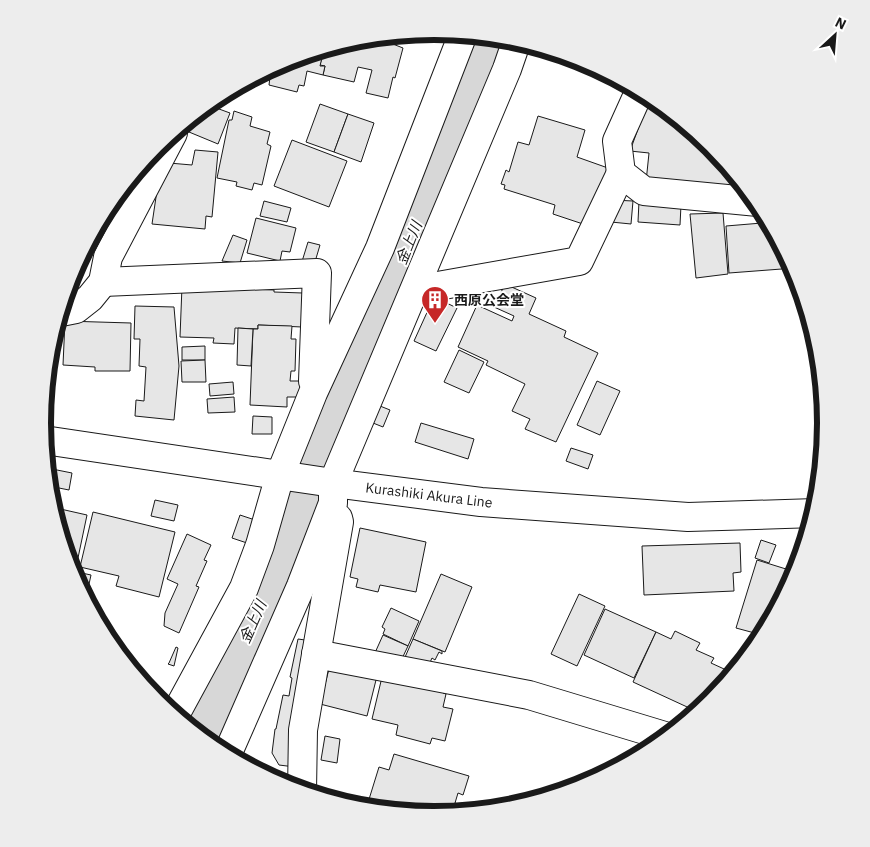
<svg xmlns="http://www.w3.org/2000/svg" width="870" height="847" viewBox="0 0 870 847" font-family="'IBM Plex Sans','Noto Sans JP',sans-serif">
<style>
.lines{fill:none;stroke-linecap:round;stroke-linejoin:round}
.river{stroke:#d7d7d7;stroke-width:59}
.building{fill:#e6e6e6;stroke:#1a1a1a}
.minor-casing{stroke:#1a1a1a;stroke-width:30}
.primary-casing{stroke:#1a1a1a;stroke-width:30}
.minor{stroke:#fff;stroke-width:28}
.primary{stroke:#fff;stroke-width:28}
.labels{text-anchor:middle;stroke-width:4;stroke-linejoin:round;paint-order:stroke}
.poi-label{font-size:14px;font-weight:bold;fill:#1a1a1a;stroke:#fff;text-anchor:start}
.street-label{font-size:14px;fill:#1a1a1a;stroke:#fff}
.water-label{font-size:15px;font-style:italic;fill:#1a1a1a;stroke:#fff}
.rim{fill:none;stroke:#1a1a1a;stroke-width:6}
</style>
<rect width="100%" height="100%" fill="#fff"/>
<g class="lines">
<!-- river -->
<g class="river">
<path d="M 317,444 L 406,252 L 478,71 L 490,37"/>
<path d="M 201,737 L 270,583 L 297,505"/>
</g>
</g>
<!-- building -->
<g class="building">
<path d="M 420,33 L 416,41 L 401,35 Z"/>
<path d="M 375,37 L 403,48 L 395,78 L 393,77 L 388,98 L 366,93 L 372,70 L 358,67 L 354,82 L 323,75 L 325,66 L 320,65 L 324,49 L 359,39 Z"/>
<path d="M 324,49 L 320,66 L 325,66 L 323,75 L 307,71 L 304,86 L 299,85 L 297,92 L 269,85 L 271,69 L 270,69 L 285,61 Z"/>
<path d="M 587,62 L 616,77 L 614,82 L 583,70 Z"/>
<path d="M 650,96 L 713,146 L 752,194 L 646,182 L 649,153 L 630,151 Z"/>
<path d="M 320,104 L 348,114 L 334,152 L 306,142 Z"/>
<path d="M 208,105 L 230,113 L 218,144 L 189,132 L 197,114 Z"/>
<path d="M 234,111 L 252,117 L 250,126 L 270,132 L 267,144 L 271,146 L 262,185 L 254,183 L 252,190 L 236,186 L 237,182 L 217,178 L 229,120 L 232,120 Z"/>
<path d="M 348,114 L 374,123 L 361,162 L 334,152 Z"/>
<path d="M 538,116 L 585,130 L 577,157 L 608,168 L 589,226 L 553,214 L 555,205 L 504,189 L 505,185 L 501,184 L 506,170 L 509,172 L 518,142 L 529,145 Z"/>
<path d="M 292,140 L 347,161 L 329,207 L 274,186 Z"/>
<path d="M 195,150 L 218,152 L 212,217 L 206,216 L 205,229 L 152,224 L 159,177 L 169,163 L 192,165 Z"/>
<path d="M 141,166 L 127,196 L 120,192 Z"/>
<path d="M 116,197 L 126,203 L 117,218 L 105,212 Z"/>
<path d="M 613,200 L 633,201 L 631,224 L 611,222 Z"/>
<path d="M 264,201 L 291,208 L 287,222 L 260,216 Z"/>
<path d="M 639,201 L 681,205 L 680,225 L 638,222 Z"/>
<path d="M 723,213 L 728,274 L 696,278 L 690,214 Z"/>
<path d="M 104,215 L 114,221 L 109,230 L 98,225 Z"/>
<path d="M 256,218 L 296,228 L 290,252 L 282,251 L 280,261 L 247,253 Z"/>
<path d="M 768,218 L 795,268 L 729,273 L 726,226 L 762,223 L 761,219 Z"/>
<path d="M 233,235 L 247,240 L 240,263 L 222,261 Z"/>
<path d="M 308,242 L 320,245 L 312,272 L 300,268 Z"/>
<path d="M 505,284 L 536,298 L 529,314 L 566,331 L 564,337 L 598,353 L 556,442 L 525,429 L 530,419 L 512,411 L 525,384 L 486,365 L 488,361 L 458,347 L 477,305 L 512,321 L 514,316 L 494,307 Z"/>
<path d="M 182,286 L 274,290 L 274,292 L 303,293 L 302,327 L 258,325 L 258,329 L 235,328 L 234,344 L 213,343 L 214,338 L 180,337 Z"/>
<path d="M 434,297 L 457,308 L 436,351 L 414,341 Z"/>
<path d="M 135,306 L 174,307 L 179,366 L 174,420 L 135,416 L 136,400 L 144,401 L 146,367 L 139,366 L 140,339 L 134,339 Z"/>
<path d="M 65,321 L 131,323 L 130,371 L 95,371 L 95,367 L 63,365 Z"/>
<path d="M 258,325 L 292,326 L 291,339 L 296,339 L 295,371 L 291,371 L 290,381 L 301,381 L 301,397 L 287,397 L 287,407 L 250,405 L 253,329 L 258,329 Z"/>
<path d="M 238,328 L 253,329 L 251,366 L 237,365 Z"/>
<path d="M 205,346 L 205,360 L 182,360 L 182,347 Z"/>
<path d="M 459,350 L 484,362 L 469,393 L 444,382 Z"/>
<path d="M 205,360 L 206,382 L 182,382 L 181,361 Z"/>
<path d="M 597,381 L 620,391 L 600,435 L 577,425 Z"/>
<path d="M 233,382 L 234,394 L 210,396 L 209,384 Z"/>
<path d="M 234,397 L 235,412 L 208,413 L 207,399 Z"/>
<path d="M 380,406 L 390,410 L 383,427 L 373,423 Z"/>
<path d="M 253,416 L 272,417 L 272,434 L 252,434 Z"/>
<path d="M 421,423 L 474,439 L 468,459 L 415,442 Z"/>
<path d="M 571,448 L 593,455 L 588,469 L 566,461 Z"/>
<path d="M 52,469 L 72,473 L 69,490 L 49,486 Z"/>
<path d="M 155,500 L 178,505 L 174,521 L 151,516 Z"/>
<path d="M 56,508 L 87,515 L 74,577 L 55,515 Z"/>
<path d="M 93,512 L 175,532 L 159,597 L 116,586 L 119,576 L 80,567 Z"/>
<path d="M 240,515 L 258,521 L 250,544 L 232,538 Z"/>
<path d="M 360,528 L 426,542 L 416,592 L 380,585 L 378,592 L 356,587 L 358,579 L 350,577 Z"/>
<path d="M 187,534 L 211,545 L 204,560 L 207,561 L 196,586 L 199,587 L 179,633 L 164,626 L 165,613 L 178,584 L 167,579 Z"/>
<path d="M 761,540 L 776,545 L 769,563 L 755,558 Z"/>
<path d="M 740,543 L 741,572 L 733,573 L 734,591 L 644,595 L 642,546 Z"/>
<path d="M 757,560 L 786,569 L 770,620 L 767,619 L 762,635 L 736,628 Z"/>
<path d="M 77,572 L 91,575 L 86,598 L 76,579 Z"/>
<path d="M 441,574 L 472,587 L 445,652 L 413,639 Z"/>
<path d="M 579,594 L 605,606 L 577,666 L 551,654 Z"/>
<path d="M 391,608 L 419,621 L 408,646 L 383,634 L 385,629 L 382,627 Z"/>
<path d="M 605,609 L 656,632 L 634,678 L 584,655 Z"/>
<path d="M 675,631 L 700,643 L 696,650 L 714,658 L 711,663 L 735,674 L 712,701 L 698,712 L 633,682 L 656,632 L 671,639 Z"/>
<path d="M 383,635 L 408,646 L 398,667 L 374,655 Z"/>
<path d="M 298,639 L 312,641 L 295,767 L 279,765 L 272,753 L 275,729 L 276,729 L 283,695 L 289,696 L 292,678 L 290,677 Z"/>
<path d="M 413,639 L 442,651 L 442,654 L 439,652 L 435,660 L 432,658 L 427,669 L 402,664 Z"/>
<path d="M 176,647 L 178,648 L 174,666 L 168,664 L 169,663 Z"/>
<path d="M 330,665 L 377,676 L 367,716 L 320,704 Z"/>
<path d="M 382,677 L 444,690 L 443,693 L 446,694 L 443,707 L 453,709 L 445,741 L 432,738 L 430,744 L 396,735 L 398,725 L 372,719 Z"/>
<path d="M 325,736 L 340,739 L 337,763 L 321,760 Z"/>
<path d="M 394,754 L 469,776 L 463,795 L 458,793 L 455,803 L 468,807 L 467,810 L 469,810 L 469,812 L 435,816 L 366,809 L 379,767 L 389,770 Z"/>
</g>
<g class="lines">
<defs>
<g id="minor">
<path d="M 640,90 L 617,141 L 621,173 L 644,191 L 758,202"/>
<path d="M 103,282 L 317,273 L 313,381"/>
<path d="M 415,290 L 579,261 L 621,173"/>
<path d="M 61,312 L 76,309 L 90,298 L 103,282 L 108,257 L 173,133"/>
<path d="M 316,654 L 529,695 L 668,737"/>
<path d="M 175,715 L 244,588 L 260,545 L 280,475 L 313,393 L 380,248 L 463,34"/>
<path d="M 227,755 L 301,586 L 333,503 L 333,483 L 507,69 L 517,40"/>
<path d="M 302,791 L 303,730 L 339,522 L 338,518"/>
</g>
<path id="primary" d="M 44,440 L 333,483 L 481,502 L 688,517 L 816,513"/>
</defs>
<!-- minor casing -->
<use href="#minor" class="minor-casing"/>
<!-- primary casing -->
<use href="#primary" class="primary-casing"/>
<!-- minor -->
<use href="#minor" class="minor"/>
<!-- primary -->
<use href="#primary" class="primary"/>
</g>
<!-- icons -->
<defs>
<symbol id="building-pin" viewBox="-11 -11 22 30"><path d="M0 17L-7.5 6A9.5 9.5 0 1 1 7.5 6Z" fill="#c62828" stroke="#fff"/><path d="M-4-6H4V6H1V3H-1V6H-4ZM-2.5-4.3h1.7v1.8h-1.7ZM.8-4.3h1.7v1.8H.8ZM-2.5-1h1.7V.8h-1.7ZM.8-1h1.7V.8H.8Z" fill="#fff"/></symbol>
</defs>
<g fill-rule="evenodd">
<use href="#building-pin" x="419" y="284" width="32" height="43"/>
</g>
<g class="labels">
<!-- poi labels -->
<g class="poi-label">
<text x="454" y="305">西原公会堂</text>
</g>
<!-- street labels -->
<g class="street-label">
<text transform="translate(429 495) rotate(7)" y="5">Kurashiki Akura Line</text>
</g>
<!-- water labels -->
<g class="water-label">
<text transform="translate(409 243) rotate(-68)" y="5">金上川</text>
<text transform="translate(253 622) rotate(-66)" y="5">金上川</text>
</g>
</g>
<!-- crop -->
<path d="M0 0H870V847H0ZM51 423a383 383 0 1 1 766 0a383 383 0 1 1-766 0Z" fill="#ededed" fill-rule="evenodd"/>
<path class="rim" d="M51 423a383 383 0 1 1 766 0a383 383 0 1 1-766 0Z"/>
<!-- north arrow -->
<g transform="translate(835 35) rotate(26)" stroke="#ffffff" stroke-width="4" paint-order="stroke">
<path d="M0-4L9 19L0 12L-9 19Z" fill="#1a1a1a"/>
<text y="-8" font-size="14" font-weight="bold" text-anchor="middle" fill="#1a1a1a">N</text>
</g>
</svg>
